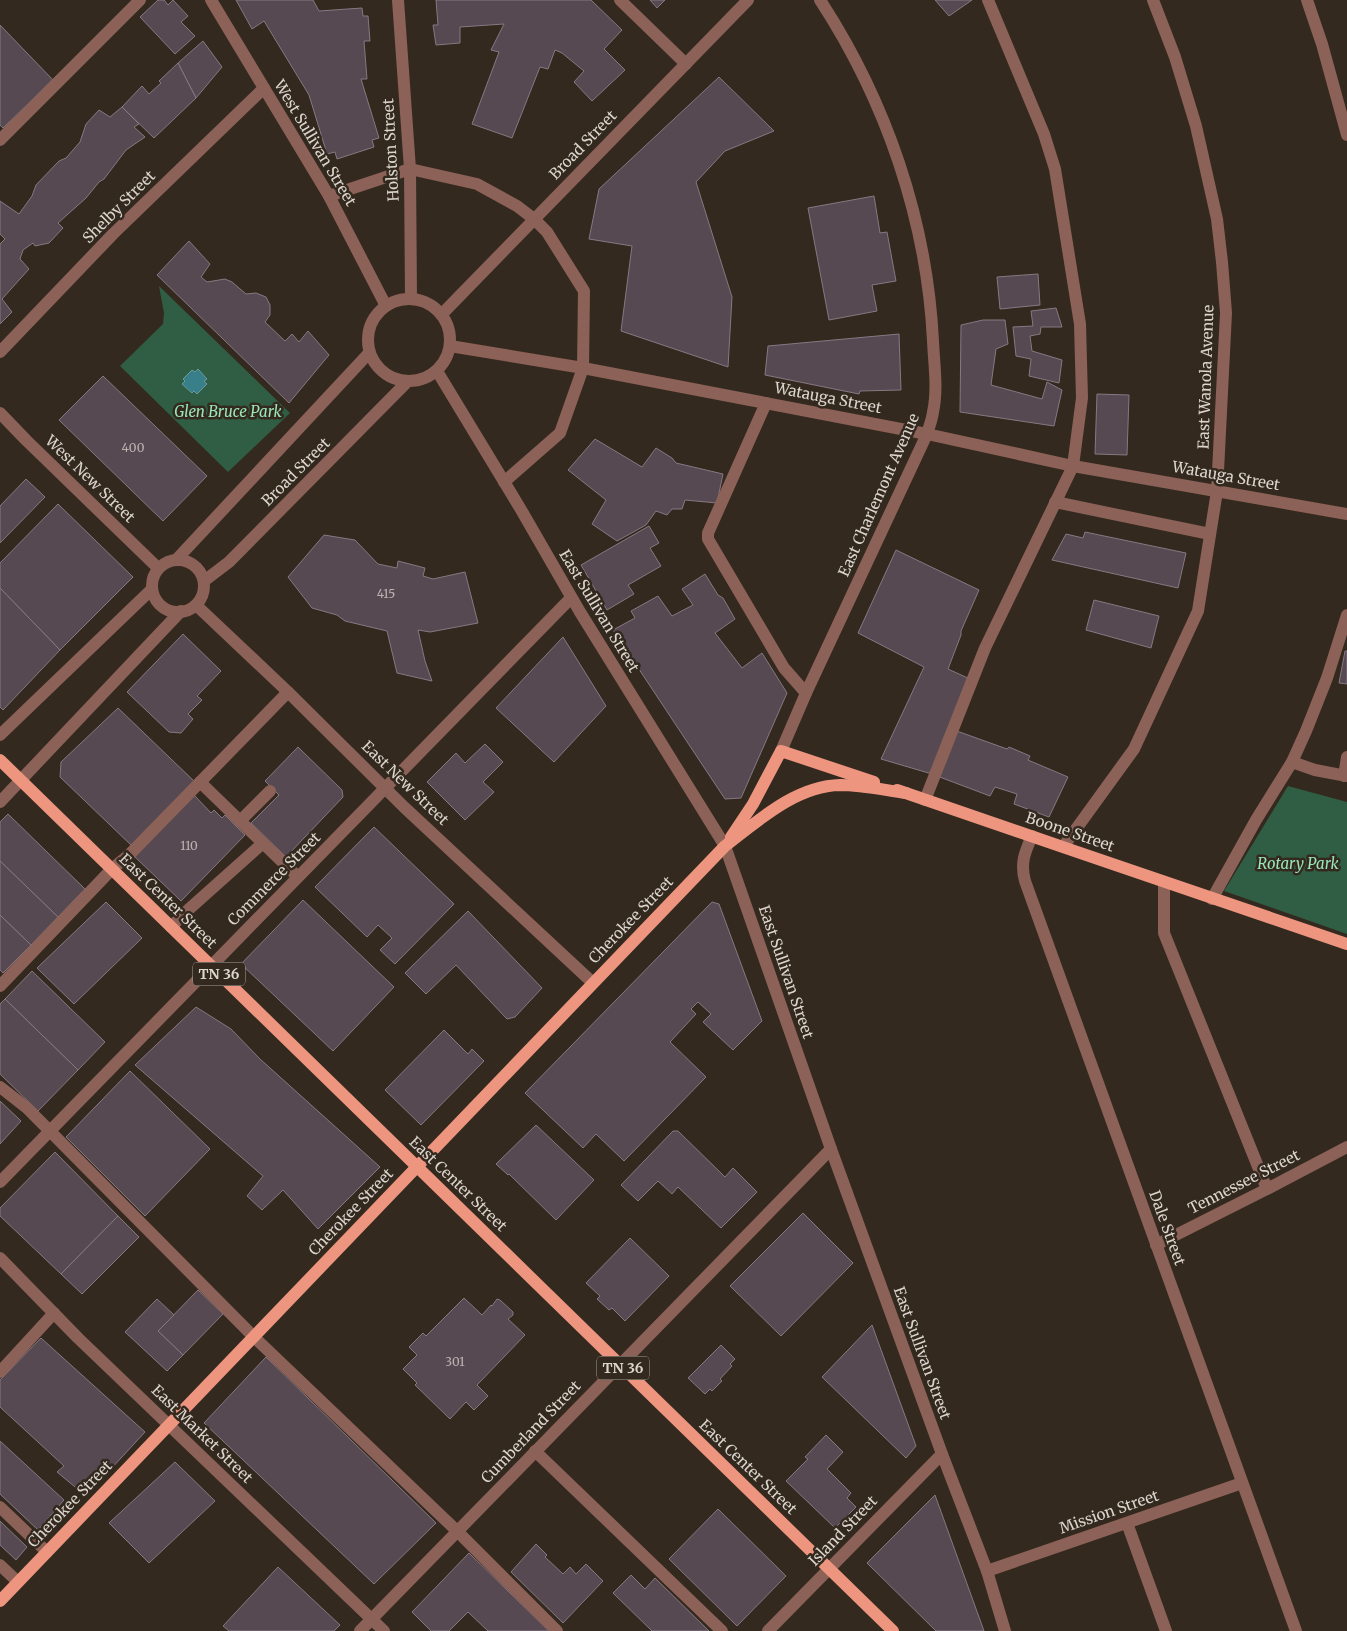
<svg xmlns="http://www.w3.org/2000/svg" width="1347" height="1631" viewBox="0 0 1347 1631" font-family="Merriweather,serif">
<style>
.green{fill:#305e44}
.water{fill:#397f8a;stroke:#6a999e}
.building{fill:#574952;stroke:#877882}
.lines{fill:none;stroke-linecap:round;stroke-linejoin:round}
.minor{stroke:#8c6157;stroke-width:12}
.major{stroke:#ee9580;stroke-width:12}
.labels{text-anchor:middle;stroke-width:5;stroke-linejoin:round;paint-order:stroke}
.number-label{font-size:12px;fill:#bab2af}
.shield{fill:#33291e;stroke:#a9a199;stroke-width:1}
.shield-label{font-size:14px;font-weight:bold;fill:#dbd5ce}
.street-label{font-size:15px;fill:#dbd5ce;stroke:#33291e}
.park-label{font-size:15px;font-style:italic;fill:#98e7b9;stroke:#33291e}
</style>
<rect width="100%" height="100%" fill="#33291e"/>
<!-- green -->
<g class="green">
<path d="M 159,286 L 290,413 L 228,472 L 120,366 L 163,324 L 164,313 Z"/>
<path d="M 1288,786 L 1347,802 L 1347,934 L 1224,891 Z"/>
</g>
<!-- water -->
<path class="water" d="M 198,369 L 207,379 L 204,381 L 207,384 L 197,394 L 194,391 L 192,393 L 182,384 L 185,381 L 183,379 L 192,370 L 195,372 Z"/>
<!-- building -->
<g class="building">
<path d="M 158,0 L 164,0 L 168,5 L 173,0 L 188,16 L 181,22 L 195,36 L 175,54 L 140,17 Z"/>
<path d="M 236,0 L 313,0 L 319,11 L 362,8 L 363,16 L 368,16 L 370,41 L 364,41 L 367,79 L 361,79 L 379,138 L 372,140 L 374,147 L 337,159 L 335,152 L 327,154 L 309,95 L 264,21 L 252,29 Z"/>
<path d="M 436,0 L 591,0 L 622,30 L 604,49 L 625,70 L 592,101 L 574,82 L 584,71 L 562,53 L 555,50 L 548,69 L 540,67 L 512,138 L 472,124 L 499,52 L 491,50 L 504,24 L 460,27 L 460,43 L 436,45 L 433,25 L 438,25 Z"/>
<path d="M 650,0 L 665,0 L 657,8 Z"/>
<path d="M 935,0 L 972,0 L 949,16 Z"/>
<path d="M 0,25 L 53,80 L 3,128 L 0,125 Z"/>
<path d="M 203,41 L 222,67 L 196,98 L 178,63 Z"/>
<path d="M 178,63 L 196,98 L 154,138 L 122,107 L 142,86 L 149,94 L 161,83 L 159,81 Z"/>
<path d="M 719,77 L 774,131 L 725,151 L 696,182 L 732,297 L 728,367 L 621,331 L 632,246 L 589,239 L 599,189 Z"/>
<path d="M 122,107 L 139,124 L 134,127 L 145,137 L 126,150 L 104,179 L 99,182 L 86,198 L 58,223 L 63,228 L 49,243 L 35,246 L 33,243 L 23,250 L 20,259 L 29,269 L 2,299 L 12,312 L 0,324 L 0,244 L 5,239 L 0,234 L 0,201 L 19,214 L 32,196 L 36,185 L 59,161 L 66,158 L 80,142 L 86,124 L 99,110 L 110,117 Z"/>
<path d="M 874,196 L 880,233 L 887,232 L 896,281 L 872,285 L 877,311 L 829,320 L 808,208 Z"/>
<path d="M 189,241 L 210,264 L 201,277 L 207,282 L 225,279 L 232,282 L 246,294 L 256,293 L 266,297 L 270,305 L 270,315 L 265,322 L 285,341 L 292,334 L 299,342 L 308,331 L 329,355 L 289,403 L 157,275 Z"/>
<path d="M 1038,274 L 1040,305 L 1000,309 L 997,277 Z"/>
<path d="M 1056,308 L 1062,327 L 1041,327 L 1040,334 L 1030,336 L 1032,351 L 1062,360 L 1059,383 L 1029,376 L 1031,359 L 1016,356 L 1013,327 L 1033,326 L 1031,311 Z"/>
<path d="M 983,320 L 1005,320 L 1008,344 L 996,349 L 991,385 L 1042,399 L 1047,382 L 1062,390 L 1054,426 L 960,412 L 961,325 Z"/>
<path d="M 899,334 L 901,390 L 860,391 L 859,394 L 765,375 L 768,346 Z"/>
<path d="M 103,376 L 207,476 L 163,521 L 59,420 Z"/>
<path d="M 1097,394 L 1129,395 L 1127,455 L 1095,454 Z"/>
<path d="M 595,439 L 642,467 L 656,448 L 672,458 L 676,463 L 723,474 L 717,503 L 685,500 L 682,509 L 672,509 L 667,515 L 656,511 L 646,525 L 617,541 L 592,524 L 606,500 L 568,470 Z"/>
<path d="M 26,479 L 45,497 L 0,543 L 0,506 Z"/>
<path d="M 58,504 L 133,577 L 60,650 L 0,588 L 0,563 Z"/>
<path d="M 649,526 L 659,543 L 650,548 L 661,566 L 628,585 L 634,594 L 607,610 L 581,565 Z"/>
<path d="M 1085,532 L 1186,553 L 1178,588 L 1052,560 L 1066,534 L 1083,538 Z"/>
<path d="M 324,535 L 355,540 L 378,564 L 397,568 L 398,561 L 425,568 L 423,576 L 433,579 L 465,572 L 478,623 L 430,632 L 418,630 L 425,661 L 432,681 L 397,673 L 387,631 L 345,621 L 337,615 L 312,608 L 288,577 Z"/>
<path d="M 896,550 L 979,590 L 961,631 L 961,635 L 948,669 L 970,679 L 932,774 L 881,759 L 924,667 L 858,633 Z"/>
<path d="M 705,574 L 718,595 L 723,598 L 735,619 L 715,633 L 742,668 L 762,653 L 787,693 L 741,798 L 725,799 L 613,630 L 635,618 L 631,611 L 658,596 L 672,616 L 693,605 L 682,589 Z"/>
<path d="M 0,588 L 60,650 L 3,710 L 0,707 Z"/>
<path d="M 1094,600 L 1159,616 L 1151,648 L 1086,630 Z"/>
<path d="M 183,634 L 221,671 L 197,696 L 202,700 L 188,714 L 193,719 L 181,733 L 169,732 L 127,692 Z"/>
<path d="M 563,637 L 606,706 L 554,762 L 496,708 Z"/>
<path d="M 1345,651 L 1347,651 L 1347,684 L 1339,683 Z"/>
<path d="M 118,708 L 196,783 L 132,846 L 60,777 L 61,762 Z"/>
<path d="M 954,730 L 1007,749 L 1009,747 L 1030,756 L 1028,760 L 1068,777 L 1049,817 L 1014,804 L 1017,794 L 995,787 L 990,796 L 937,776 Z"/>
<path d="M 485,744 L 503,762 L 483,782 L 494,792 L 465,820 L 427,782 L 456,753 L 465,763 Z"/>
<path d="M 298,747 L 342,790 L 343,797 L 286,857 L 251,823 L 279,795 L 265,781 Z"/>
<path d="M 194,795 L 211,813 L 214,810 L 222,818 L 225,815 L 245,835 L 181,901 L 134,856 Z"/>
<path d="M 8,814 L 85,889 L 58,917 L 0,861 L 0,822 Z"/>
<path d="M 374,827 L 454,904 L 395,964 L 380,950 L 392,938 L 378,925 L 367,937 L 315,887 Z"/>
<path d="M 0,861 L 58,917 L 31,945 L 0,915 Z"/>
<path d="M 303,900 L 394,987 L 333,1051 L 241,964 Z"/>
<path d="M 106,902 L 142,938 L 74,1004 L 37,968 Z"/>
<path d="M 712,902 L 719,904 L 762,1021 L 733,1050 L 703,1022 L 711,1014 L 698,1002 L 691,1009 L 696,1014 L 670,1042 L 706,1077 L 624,1161 L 596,1134 L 583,1148 L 525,1093 Z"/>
<path d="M 468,911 L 542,988 L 515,1017 L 507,1019 L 456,965 L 426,994 L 405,973 Z"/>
<path d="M 0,915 L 31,945 L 3,973 L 0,970 Z"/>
<path d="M 32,971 L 105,1042 L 78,1070 L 5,999 Z"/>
<path d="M 5,999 L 78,1070 L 38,1111 L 0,1074 L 0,1004 Z"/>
<path d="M 196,1007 L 231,1029 L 260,1059 L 380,1167 L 318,1229 L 283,1190 L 262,1210 L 247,1196 L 263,1176 L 135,1065 Z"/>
<path d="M 444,1030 L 468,1054 L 472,1049 L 484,1061 L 421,1125 L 385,1090 Z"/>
<path d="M 130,1071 L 210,1149 L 145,1216 L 66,1137 Z"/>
<path d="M 0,1101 L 21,1121 L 0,1144 Z"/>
<path d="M 536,1125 L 594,1180 L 556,1220 L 509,1174 L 508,1175 L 496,1164 Z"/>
<path d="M 673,1131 L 678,1131 L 725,1177 L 733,1168 L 757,1192 L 721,1228 L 678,1187 L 672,1194 L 658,1181 L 638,1201 L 621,1185 Z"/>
<path d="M 55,1152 L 118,1216 L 61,1274 L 0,1216 L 0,1208 Z"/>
<path d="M 803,1213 L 853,1263 L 781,1336 L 730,1286 Z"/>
<path d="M 118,1216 L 139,1237 L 82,1294 L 61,1274 Z"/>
<path d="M 630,1238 L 669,1276 L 625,1321 L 612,1308 L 609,1310 L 597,1299 L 600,1296 L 586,1283 Z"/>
<path d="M 198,1290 L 223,1314 L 183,1355 L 158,1331 Z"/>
<path d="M 464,1298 L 482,1315 L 491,1305 L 492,1306 L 497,1299 L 500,1300 L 513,1312 L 513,1315 L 508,1319 L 525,1335 L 477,1385 L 488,1396 L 474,1410 L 466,1402 L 450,1419 L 415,1385 L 417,1383 L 403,1369 L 417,1355 L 409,1347 L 423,1333 L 426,1336 Z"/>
<path d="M 157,1299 L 174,1315 L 158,1331 L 183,1355 L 167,1371 L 125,1332 Z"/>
<path d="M 872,1325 L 916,1446 L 906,1458 L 822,1377 Z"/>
<path d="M 41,1338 L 145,1432 L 86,1496 L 57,1472 L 64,1466 L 0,1407 L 0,1380 Z"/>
<path d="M 721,1345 L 735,1359 L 730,1364 L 732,1366 L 720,1379 L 722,1381 L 712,1391 L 710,1389 L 705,1394 L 688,1378 Z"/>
<path d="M 266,1357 L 436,1523 L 374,1584 L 204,1423 Z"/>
<path d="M 826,1435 L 843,1452 L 827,1469 L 851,1493 L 847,1498 L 856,1507 L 835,1528 L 786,1481 L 808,1459 L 805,1457 Z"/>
<path d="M 0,1441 L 64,1500 L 38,1530 L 0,1494 Z"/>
<path d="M 175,1462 L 215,1501 L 149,1563 L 109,1523 Z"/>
<path d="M 935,1495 L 984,1631 L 936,1631 L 867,1563 Z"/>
<path d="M 718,1509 L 786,1576 L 737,1626 L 669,1559 Z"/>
<path d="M 0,1521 L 27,1547 L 16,1560 L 0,1545 Z"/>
<path d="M 536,1544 L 547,1555 L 545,1557 L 563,1574 L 570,1567 L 576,1574 L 586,1564 L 603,1581 L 563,1623 L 511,1572 Z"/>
<path d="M 469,1553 L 549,1631 L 488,1631 L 468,1612 L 449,1631 L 431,1631 L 412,1612 Z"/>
<path d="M 278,1567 L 340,1625 L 334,1631 L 229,1631 L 223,1626 Z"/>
<path d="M 631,1575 L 645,1589 L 655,1578 L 709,1631 L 652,1631 L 613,1593 Z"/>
</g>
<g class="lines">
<!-- minor -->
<g class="minor">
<path d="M 211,0 L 329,196 L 386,306"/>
<path d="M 398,0 L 410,169 L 411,299"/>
<path d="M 620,0 L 686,64"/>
<path d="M 1307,0 L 1322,44 L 1347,135"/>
<path d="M 0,140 L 140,0"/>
<path d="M 329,196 L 410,169 L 477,184 L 517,206 L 534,219 L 547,232 L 584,291 L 583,368 L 560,433 L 504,482"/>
<circle cx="409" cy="340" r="41"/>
<path d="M 442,314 L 748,0"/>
<path d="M 450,346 L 583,368 L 750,400 L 927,434 L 1073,466 L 1347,514"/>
<path d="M 0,352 L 113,234 L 264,88"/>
<path d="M 437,371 L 520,508 L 580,612 L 725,846 L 831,1149 L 942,1454 L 987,1571 L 1005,1631"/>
<path d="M 766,403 L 708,533 L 708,539 L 784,668 L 806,693"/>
<path d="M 0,413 L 26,440 L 158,568"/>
<path d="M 1055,502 L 1210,534"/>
<path d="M 176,560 L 369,353"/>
<circle cx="178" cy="586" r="26"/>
<path d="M 204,581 L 229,562 L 407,382"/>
<path d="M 196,605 L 288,692 L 404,807 L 593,983"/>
<path d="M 0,735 L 152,589"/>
<path d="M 781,751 L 806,693 L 927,434 C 929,427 932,420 933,412 C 938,389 934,364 933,341 C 927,220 886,101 820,0"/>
<path d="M 1292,762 L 1315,770 L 1347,776"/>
<path d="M 1344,776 L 1347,757"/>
<path d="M 200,782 L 298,877"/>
<path d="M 925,800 L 985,648 L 1073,466 L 1082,398 L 1080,324 L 1055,169 L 1044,134 L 988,0"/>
<path d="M 0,802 L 181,611"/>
<path d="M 240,821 L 270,791"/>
<path d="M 1032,836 C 1025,852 1020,863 1025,881 L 1296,1631"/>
<path d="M 1063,847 L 1134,749 L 1198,611 L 1217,491 L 1226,313 L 1222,262 L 1217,219 L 1196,126 L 1175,57 L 1153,0"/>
<path d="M 1164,883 L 1164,933 L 1267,1189"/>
<path d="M 1212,899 L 1256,820 L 1292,762 L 1306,731 L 1327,678 L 1347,615"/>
<path d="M 171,927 L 188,910 L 263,843"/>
<path d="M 0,986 L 112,869 L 129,855 L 288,692"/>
<path d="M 0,1087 L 27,1108 L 254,1337 L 457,1531 L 557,1631"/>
<path d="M 0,1182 L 571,598"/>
<path d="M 1156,1245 L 1267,1189 L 1347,1147"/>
<path d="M 0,1258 L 78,1338 L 384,1631"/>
<path d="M 0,1372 L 54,1313"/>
<path d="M 535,1451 L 722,1631"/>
<path d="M 0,1507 L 47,1552"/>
<path d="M 1127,1523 L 1166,1631"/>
<path d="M 0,1565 L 18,1582"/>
<path d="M 987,1571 L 1242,1483"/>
<path d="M 360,1631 L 831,1149"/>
<path d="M 768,1631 L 942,1454"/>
</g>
<!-- major -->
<g class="major">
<path d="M 0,760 L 893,1631"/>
<path d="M 897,790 C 1047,841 1197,894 1347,944"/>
<path d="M 731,837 L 753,804 L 781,751 L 874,782"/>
<path d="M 0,1601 L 725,846 C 759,820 796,786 840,785 C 862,785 884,790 906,793"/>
</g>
</g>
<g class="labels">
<!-- number labels -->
<g class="number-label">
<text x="133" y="452">400</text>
<text x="386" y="598">415</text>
<text x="189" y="850">110</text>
<text x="455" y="1366">301</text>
</g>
<!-- shield labels -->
<g class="shield">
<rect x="193" y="962.5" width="52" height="23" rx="4"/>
<rect x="597" y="1356.5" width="52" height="23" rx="4"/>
</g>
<g class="shield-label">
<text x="219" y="979">TN 36</text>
<text x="623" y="1373">TN 36</text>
</g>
<!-- street labels -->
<g class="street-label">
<text transform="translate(315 143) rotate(59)" y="5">West Sullivan Street</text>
<text transform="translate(583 145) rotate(-46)" y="5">Broad Street</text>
<text transform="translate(391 150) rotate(-93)" y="5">Holston Street</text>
<text transform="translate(119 207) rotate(-45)" y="5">Shelby Street</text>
<text transform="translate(1206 377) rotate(-88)" y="5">East Wanola Avenue</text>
<text transform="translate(828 398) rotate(11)" y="5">Watauga Street</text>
<text transform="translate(296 472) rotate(-45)" y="5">Broad Street</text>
<text transform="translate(1226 476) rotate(10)" y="5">Watauga Street</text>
<text transform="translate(90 479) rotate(44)" y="5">West New Street</text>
<text transform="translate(879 495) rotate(-66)" y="5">East Charlemont Avenue</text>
<text transform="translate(599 611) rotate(59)" y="5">East Sullivan Street</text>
<text transform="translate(405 783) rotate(44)" y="5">East New Street</text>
<text transform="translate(1070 832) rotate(19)" y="5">Boone Street</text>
<text transform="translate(274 879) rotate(-45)" y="5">Commerce Street</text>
<text transform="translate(168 901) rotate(44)" y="5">East Center Street</text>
<text transform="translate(631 920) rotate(-46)" y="5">Cherokee Street</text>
<text transform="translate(786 972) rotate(71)" y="5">East Sullivan Street</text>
<text transform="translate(1244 1182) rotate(-27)" y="5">Tennessee Street</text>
<text transform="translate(458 1184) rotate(44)" y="5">East Center Street</text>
<text transform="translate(351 1212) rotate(-46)" y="5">Cherokee Street</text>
<text transform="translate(1167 1228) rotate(70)" y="5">Dale Street</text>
<text transform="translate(922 1353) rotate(70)" y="5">East Sullivan Street</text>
<text transform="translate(531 1432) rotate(-46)" y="5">Cumberland Street</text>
<text transform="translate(202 1434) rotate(44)" y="5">East Market Street</text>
<text transform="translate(748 1467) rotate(44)" y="5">East Center Street</text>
<text transform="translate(70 1504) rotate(-46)" y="5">Cherokee Street</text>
<text transform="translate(1109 1512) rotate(-19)" y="5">Mission Street</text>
<text transform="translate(843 1531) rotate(-46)" y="5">Island Street</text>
</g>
<!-- park labels -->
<g class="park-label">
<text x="228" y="417">Glen Bruce Park</text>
<text x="1298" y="869">Rotary Park</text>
</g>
</g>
</svg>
